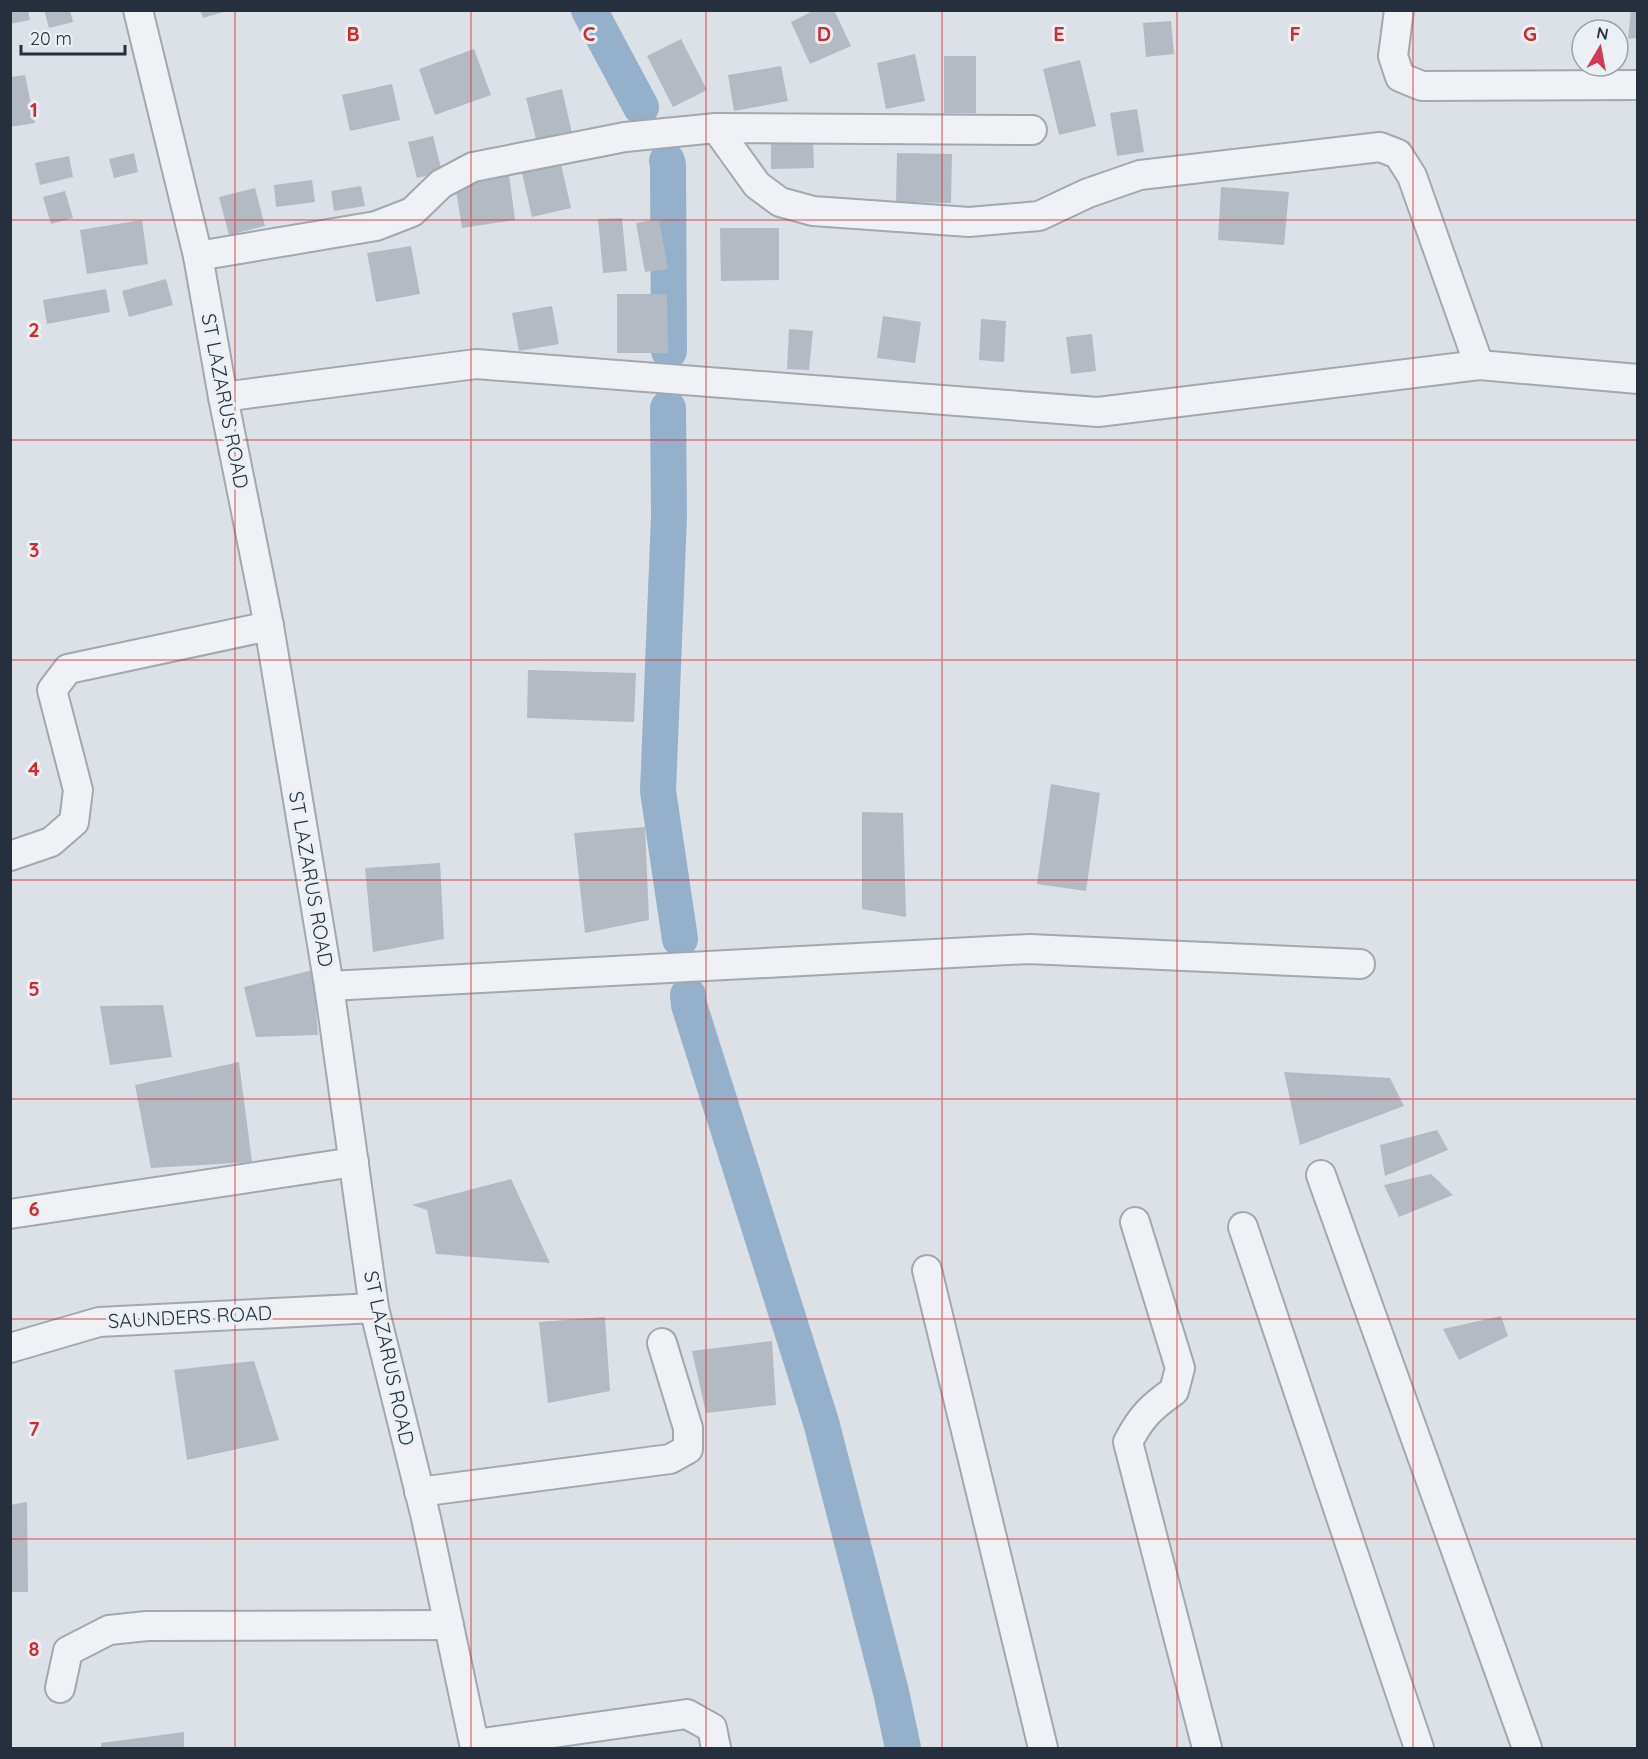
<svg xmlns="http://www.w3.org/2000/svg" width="1648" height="1759" viewBox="0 0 1648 1759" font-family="Quicksand,sans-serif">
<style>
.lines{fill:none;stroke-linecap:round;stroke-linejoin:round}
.canal{stroke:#94b0ca;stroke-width:36}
.building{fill:#b3bac4}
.minor-casing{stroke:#a1a8b1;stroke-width:32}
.minor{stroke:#eff1f5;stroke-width:28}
.grid{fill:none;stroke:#d62828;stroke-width:1.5;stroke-opacity:0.55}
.labels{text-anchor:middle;stroke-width:6;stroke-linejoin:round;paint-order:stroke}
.street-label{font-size:20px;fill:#252f3e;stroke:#ebf0f5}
.grid-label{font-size:20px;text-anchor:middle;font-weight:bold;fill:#d62828;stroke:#ebf0f5;stroke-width:6;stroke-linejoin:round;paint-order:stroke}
</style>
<rect width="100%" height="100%" fill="#dce1e7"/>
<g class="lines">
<!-- canal -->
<g class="canal">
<path d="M 589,10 L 641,107"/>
<path d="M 667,161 L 668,165 L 669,351"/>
<path d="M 668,408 L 669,516 L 658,791 L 680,939"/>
<path d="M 688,995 L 689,1005 L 821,1422 L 891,1692 L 903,1748"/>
</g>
</g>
<!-- building -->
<g class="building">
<path d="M 10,10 L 28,10 L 30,20 L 10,24 Z"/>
<path d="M 44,10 L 70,10 L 73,22 L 49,28 Z"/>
<path d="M 200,10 L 227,10 L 227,11 L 203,18 Z"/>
<path d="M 815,10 L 834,10 L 851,46 L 810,64 L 791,22 Z"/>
<path d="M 1631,10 L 1638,10 L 1638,38 L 1628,39 Z"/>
<path d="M 1171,21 L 1174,54 L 1146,57 L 1143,23 Z"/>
<path d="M 681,39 L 707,90 L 673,107 L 647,56 Z"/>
<path d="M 474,49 L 491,95 L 435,115 L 419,69 Z"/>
<path d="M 915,54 L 925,101 L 886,109 L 877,63 Z"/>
<rect x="944" y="56" width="32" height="57"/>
<path d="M 1080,60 L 1096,126 L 1059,135 L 1043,69 Z"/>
<path d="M 781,66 L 788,101 L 734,111 L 728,75 Z"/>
<path d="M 25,75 L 35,123 L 10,127 L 10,77 Z"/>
<path d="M 392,84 L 400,120 L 350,131 L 342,95 Z"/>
<path d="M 562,89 L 574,142 L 539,151 L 526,98 Z"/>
<path d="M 1137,109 L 1144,152 L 1117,156 L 1110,113 Z"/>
<path d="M 433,136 L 442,172 L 417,178 L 408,142 Z"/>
<path d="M 813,140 L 814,168 L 771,169 L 771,141 Z"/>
<path d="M 134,153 L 138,172 L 114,178 L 109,159 Z"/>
<path d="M 897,153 L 952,154 L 951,203 L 896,202 Z"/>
<path d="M 69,156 L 73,177 L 40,185 L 35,163 Z"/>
<path d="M 561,164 L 571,208 L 532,217 L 522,173 Z"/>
<path d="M 509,175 L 515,220 L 462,228 L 455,184 Z"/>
<path d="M 312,180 L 315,202 L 276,207 L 274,185 Z"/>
<path d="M 361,186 L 365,206 L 334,211 L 331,191 Z"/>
<path d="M 1221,187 L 1289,192 L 1284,245 L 1218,240 Z"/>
<path d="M 255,188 L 265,226 L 229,235 L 219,197 Z"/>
<path d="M 65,191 L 73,218 L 51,224 L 43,197 Z"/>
<path d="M 622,218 L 627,271 L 603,273 L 598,219 Z"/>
<path d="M 659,219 L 668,269 L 645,272 L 636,223 Z"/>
<path d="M 142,220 L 148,264 L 87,274 L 80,230 Z"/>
<path d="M 720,228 L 779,228 L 779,280 L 721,281 Z"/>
<path d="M 411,246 L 420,294 L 376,302 L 367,253 Z"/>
<path d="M 166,279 L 173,305 L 129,317 L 122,291 Z"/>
<path d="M 106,289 L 110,312 L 47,324 L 43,300 Z"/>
<path d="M 617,294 L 667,294 L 668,353 L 617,353 Z"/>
<path d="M 552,306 L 559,344 L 519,351 L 512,313 Z"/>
<path d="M 883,316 L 921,322 L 915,363 L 877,358 Z"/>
<path d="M 981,319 L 1006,321 L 1004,362 L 979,360 Z"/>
<path d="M 789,329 L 813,331 L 809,370 L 787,369 Z"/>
<path d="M 1092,334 L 1096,371 L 1071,374 L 1066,337 Z"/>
<path d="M 528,670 L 636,673 L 634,722 L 527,718 Z"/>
<path d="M 1051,784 L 1100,793 L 1086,891 L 1037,884 Z"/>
<path d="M 862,812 L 903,813 L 906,917 L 862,909 Z"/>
<path d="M 645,827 L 649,920 L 585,933 L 574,833 Z"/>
<path d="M 440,863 L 444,939 L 373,952 L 365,868 Z"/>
<path d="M 313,970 L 318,1035 L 256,1037 L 244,987 Z"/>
<path d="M 163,1005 L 172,1057 L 110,1065 L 100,1006 Z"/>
<path d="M 239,1062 L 252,1162 L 151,1168 L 135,1085 Z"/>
<path d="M 1284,1072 L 1390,1078 L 1404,1106 L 1300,1145 Z"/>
<path d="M 1437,1130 L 1448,1150 L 1385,1176 L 1380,1145 Z"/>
<path d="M 1431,1174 L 1453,1195 L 1399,1217 L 1384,1185 Z"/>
<path d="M 511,1179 L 550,1263 L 436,1254 L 427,1210 L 412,1205 Z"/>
<path d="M 1501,1316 L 1508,1336 L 1459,1360 L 1443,1329 Z"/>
<path d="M 605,1317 L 610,1391 L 548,1403 L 539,1322 Z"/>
<path d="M 772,1341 L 776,1405 L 706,1413 L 692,1351 Z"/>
<path d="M 254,1361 L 279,1440 L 187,1460 L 174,1370 Z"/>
<path d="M 27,1502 L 28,1592 L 10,1592 L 10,1505 Z"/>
<path d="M 184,1732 L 184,1748 L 101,1748 L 101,1743 Z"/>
</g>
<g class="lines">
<defs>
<g id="minor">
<path d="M 138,10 L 198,256 L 223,397 L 269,626 L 329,986 L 374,1308 L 426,1518 L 475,1748"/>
<path d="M 1399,10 L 1393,56 L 1400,77 L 1422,86 L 1638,85"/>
<path d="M 716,128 L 757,185 L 780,202 L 813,211 L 969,222 L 1039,216 L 1088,193 L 1140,175 L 1380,147 L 1398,154 L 1412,176 L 1479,365"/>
<path d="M 198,256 L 376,226 L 412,212 L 441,184 L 473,167 L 625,137 L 716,128 L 1032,130"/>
<path d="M 223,397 L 476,364 L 1098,412 L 1479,365 L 1638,379"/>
<path d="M 10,856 L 51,842 L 74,822 L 78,790 L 52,690 L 68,669 L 269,626"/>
<path d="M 329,986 L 1029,949 L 1360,964"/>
<path d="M 1321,1175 L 1527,1748"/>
<path d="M 10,1214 L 354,1162"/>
<path d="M 1135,1222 L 1180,1368 L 1174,1391 C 1151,1407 1141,1417 1128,1442 L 1207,1748"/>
<path d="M 1243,1227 L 1419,1748"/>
<path d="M 927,1270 L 1043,1748"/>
<path d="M 10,1348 L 99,1322 L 374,1308"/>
<path d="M 419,1492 L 670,1459 L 688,1449 L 688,1428 L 662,1343"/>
<path d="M 60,1688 L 68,1651 L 109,1630 L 147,1626 L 449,1625"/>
<path d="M 475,1744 L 687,1714 L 712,1728 L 716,1748"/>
</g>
</defs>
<!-- minor casing -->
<use href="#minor" class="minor-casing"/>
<!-- minor -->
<use href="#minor" class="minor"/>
</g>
<!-- grid -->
<path class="grid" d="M 235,10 L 235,1748M 471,10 L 471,1748M 706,10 L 706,1748M 942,10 L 942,1748M 1177,10 L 1177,1748M 1413,10 L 1413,1748M 10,220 L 1638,220M 10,440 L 1638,440M 10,660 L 1638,660M 10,880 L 1638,880M 10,1099 L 1638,1099M 10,1319 L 1638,1319M 10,1539 L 1638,1539"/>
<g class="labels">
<!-- street labels -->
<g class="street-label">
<text transform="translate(225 401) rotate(79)" y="7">ST LAZARUS ROAD</text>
<text transform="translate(311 879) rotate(80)" y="7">ST LAZARUS ROAD</text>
<text transform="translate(190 1317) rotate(-3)" y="7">SAUNDERS ROAD</text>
<text transform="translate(389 1358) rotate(78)" y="7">ST LAZARUS ROAD</text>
</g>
</g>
<g class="grid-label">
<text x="353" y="41">B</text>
<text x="589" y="41">C</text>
<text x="824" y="41">D</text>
<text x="1059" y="41">E</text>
<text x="1295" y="41">F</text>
<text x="1530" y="41">G</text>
<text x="34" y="117">1</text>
<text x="34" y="337">2</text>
<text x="34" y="557">3</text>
<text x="34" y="776">4</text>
<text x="34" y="996">5</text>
<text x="34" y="1216">6</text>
<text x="34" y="1436">7</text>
<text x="34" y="1656">8</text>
</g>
<!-- border -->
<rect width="1648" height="1759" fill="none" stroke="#252f3e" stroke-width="24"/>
<!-- north arrow -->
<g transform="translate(1600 48) rotate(10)"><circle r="28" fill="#ebf0f5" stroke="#9ca3ac" stroke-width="1.5"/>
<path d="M0-4.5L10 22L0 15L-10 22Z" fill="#d53855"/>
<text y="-9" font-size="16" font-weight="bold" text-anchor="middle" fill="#252f3e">N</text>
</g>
<!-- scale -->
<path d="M21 45v9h104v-9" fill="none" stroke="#252f3e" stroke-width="3"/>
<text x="30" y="45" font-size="18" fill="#252f3e" stroke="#ebf0f5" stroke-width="4.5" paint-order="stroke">20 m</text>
</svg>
